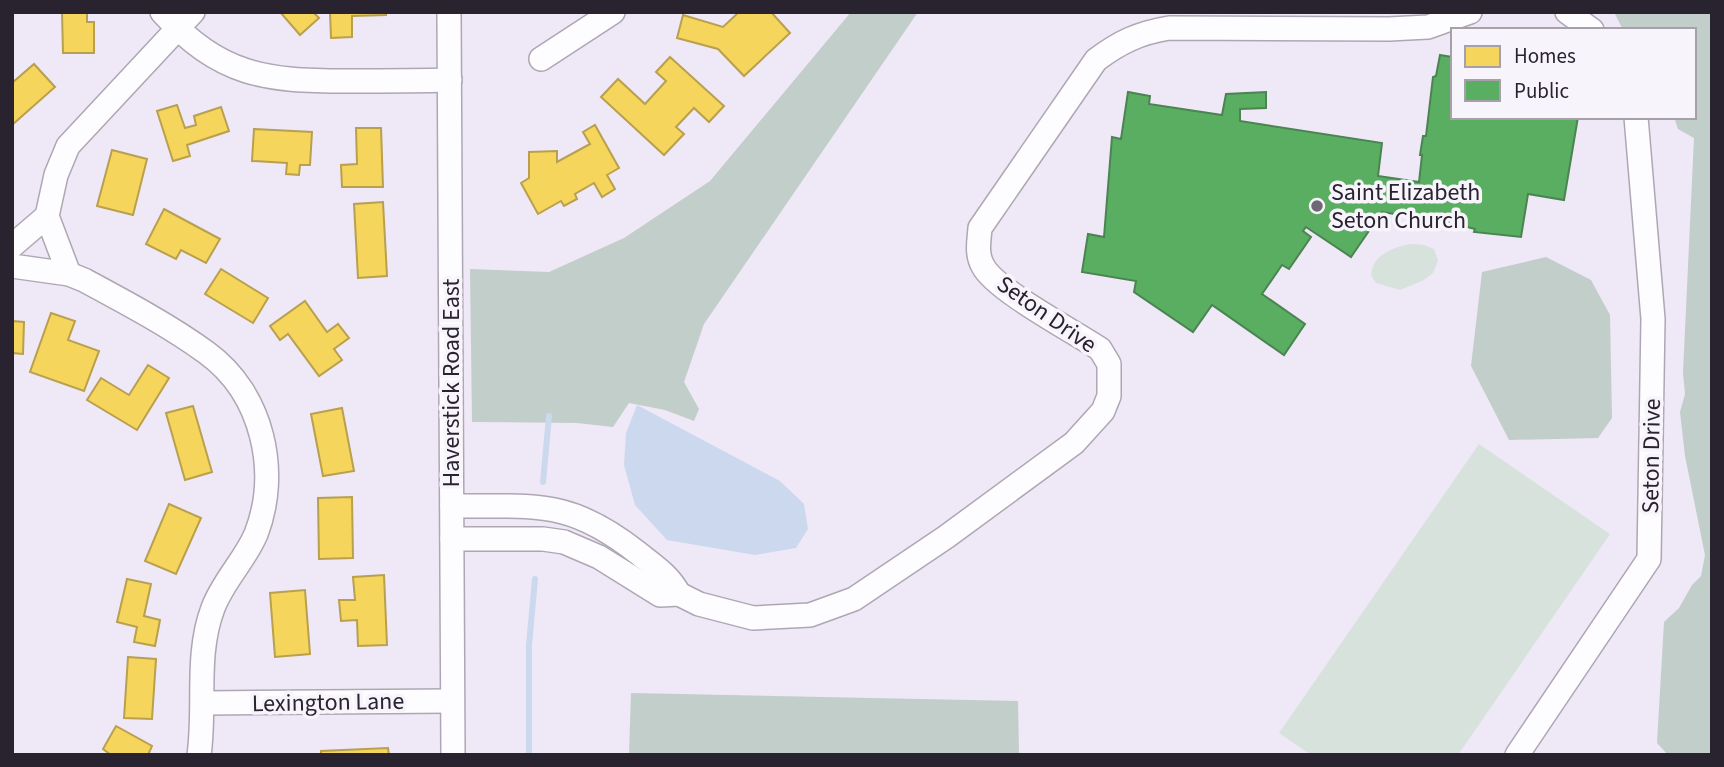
<svg xmlns="http://www.w3.org/2000/svg" width="1724" height="767" viewBox="0 0 1724 767" font-family="'Source Sans 3',sans-serif">
<style>
.green{fill:#d7e2dd}
.forest{fill:#c2cec9}
.water{fill:#ccd8ee}
.homes{fill:#f6d55c;stroke:#b8a04e;stroke-width:2}
.public{fill:#5aae61;stroke:#4b8452;stroke-width:2}
.lines{fill:none;stroke-linecap:round;stroke-linejoin:round}
.stream{stroke:#ccd8ee;stroke-width:6}
.minor-casing{stroke:#aea7b3;stroke-width:26}
.minor{stroke:#fdfcfe;stroke-width:23}
.poi-dot{fill:#6e6875;stroke:#f8f4fb;stroke-width:2.5}
.labels{text-anchor:middle;stroke-width:7;stroke-linejoin:round;paint-order:stroke}
.poi-label{font-size:24px;fill:#29232f;stroke:#f8f4fb;text-anchor:start}
.street-label{font-size:24px;fill:#29232f;stroke:#f8f4fb}
</style>
<rect width="100%" height="100%" fill="#efe8f6"/>
<!-- green -->
<g class="green">
<path d="M 1410,244 L 1424,245 L 1434,249 L 1438,261 L 1433,273 L 1424,280 L 1400,290 L 1376,283 L 1371,275 C 1373,254 1392,248 1410,244 Z"/>
<path d="M 1479,444 L 1610,534 L 1458,755 L 1311,755 L 1279,733 Z"/>
</g>
<!-- forest -->
<g class="forest">
<path d="M 851,12 L 918,12 L 704,324 L 684,382 L 699,409 L 694,421 L 665,410 L 629,403 L 613,427 L 577,423 L 472,422 L 470,269 L 549,272 L 624,238 L 710,181 Z"/>
<path d="M 1614,12 L 1712,12 L 1712,755 L 1668,755 L 1657,743 L 1664,622 L 1679,608 L 1692,585 L 1701,576 L 1705,555 L 1685,456 L 1680,412 L 1685,394 L 1683,373 L 1694,138 L 1678,129 L 1674,117 L 1694,117 L 1694,30 L 1623,30 Z"/>
<path d="M 1546,257 L 1591,280 L 1610,315 L 1612,418 L 1598,438 L 1509,440 L 1471,366 L 1482,272 Z"/>
<path d="M 631,693 L 1018,701 L 1019,755 L 629,755 Z"/>
</g>
<!-- water -->
<path class="water" d="M 637,405 L 780,481 L 804,504 L 808,529 L 796,548 L 755,555 L 667,540 L 635,505 L 624,465 L 626,433 Z"/>
<!-- homes -->
<g class="homes">
<path d="M 62,12 L 87,12 L 87,22 L 94,22 L 94,53 L 63,53 Z"/>
<path d="M 280,12 L 313,12 L 319,18 L 300,35 Z"/>
<path d="M 330,12 L 386,12 L 386,15 L 352,16 L 352,37 L 331,38 Z"/>
<path d="M 739,12 L 771,12 L 790,33 L 744,76 L 718,49 L 677,38 L 683,15 L 723,27 Z"/>
<path d="M 670,57 L 724,106 L 709,122 L 694,108 L 676,127 L 684,134 L 664,155 L 601,97 L 618,79 L 645,104 L 666,81 L 656,72 Z"/>
<path d="M 34,64 L 55,87 L 12,125 L 12,83 Z"/>
<path d="M 177,105 L 185,128 L 196,125 L 194,116 L 221,107 L 229,131 L 187,145 L 190,156 L 173,161 L 157,111 Z"/>
<path d="M 595,125 L 619,168 L 607,175 L 615,189 L 602,197 L 594,183 L 575,194 L 577,199 L 564,206 L 561,201 L 538,214 L 521,183 L 529,178 L 529,152 L 557,151 L 557,162 L 590,144 L 583,132 Z"/>
<path d="M 356,128 L 381,128 L 383,187 L 342,187 L 341,165 L 357,164 Z"/>
<path d="M 254,129 L 312,132 L 310,165 L 300,165 L 299,175 L 286,174 L 287,163 L 252,161 Z"/>
<path d="M 112,150 L 147,159 L 133,215 L 97,206 Z"/>
<path d="M 383,202 L 387,276 L 358,278 L 354,204 Z"/>
<path d="M 164,209 L 220,239 L 206,263 L 181,250 L 176,259 L 146,244 Z"/>
<path d="M 221,269 L 268,298 L 253,323 L 205,294 Z"/>
<path d="M 305,301 L 327,332 L 338,324 L 349,338 L 334,349 L 342,360 L 319,376 L 288,334 L 280,340 L 270,326 Z"/>
<path d="M 51,313 L 75,321 L 68,340 L 99,351 L 84,391 L 30,372 Z"/>
<path d="M 12,321 L 24,322 L 23,354 L 12,353 Z"/>
<path d="M 148,365 L 169,378 L 137,430 L 87,400 L 101,378 L 129,395 Z"/>
<path d="M 193,406 L 212,472 L 185,480 L 166,413 Z"/>
<path d="M 342,408 L 354,471 L 323,476 L 311,414 Z"/>
<path d="M 352,497 L 353,558 L 319,559 L 318,498 Z"/>
<path d="M 169,504 L 201,518 L 176,574 L 145,561 Z"/>
<path d="M 384,575 L 387,645 L 358,646 L 357,620 L 341,621 L 339,600 L 355,600 L 353,577 Z"/>
<path d="M 127,579 L 151,584 L 144,616 L 160,620 L 155,646 L 134,642 L 137,627 L 117,622 Z"/>
<path d="M 305,590 L 310,654 L 275,657 L 270,593 Z"/>
<path d="M 128,657 L 156,659 L 152,719 L 124,718 Z"/>
<path d="M 116,726 L 152,746 L 148,755 L 111,755 L 103,749 Z"/>
<path d="M 388,748 L 389,755 L 321,755 L 321,751 Z"/>
</g>
<!-- public -->
<path class="public" d="M 1440,55 L 1453,57 L 1453,117 L 1578,117 L 1564,200 L 1528,194 L 1521,237 L 1474,232 L 1475,229 L 1452,223 L 1382,212 L 1351,257 L 1306,227 L 1303,231 L 1311,237 L 1289,269 L 1282,265 L 1262,294 L 1305,324 L 1284,355 L 1212,305 L 1193,332 L 1134,292 L 1136,281 L 1082,272 L 1088,234 L 1104,237 L 1112,137 L 1121,139 L 1128,92 L 1150,96 L 1149,104 L 1222,115 L 1226,94 L 1266,92 L 1266,108 L 1240,109 L 1240,121 L 1382,143 L 1378,176 L 1419,182 L 1422,155 L 1420,155 L 1423,136 L 1426,136 L 1433,77 L 1436,76 Z"/>
<g class="lines">
<!-- stream -->
<g class="stream">
<path d="M 543,482 L 549,416"/>
<path d="M 529,755 L 529,645 L 535,579"/>
</g>
<defs>
<g id="minor">
<path d="M 162,12 C 220,76 265,81 347,81 C 381,81 415,81 450,80"/>
<path d="M 449,12 L 453,755"/>
<path d="M 1567,12 L 1592,30"/>
<path d="M 541,59 L 613,12"/>
<path d="M 12,246 L 47,216"/>
<path d="M 12,266 L 69,274 L 84,280 C 125,302 170,326 207,353 C 263,394 280,472 256,534 C 245,560 223,581 213,608 C 195,655 206,706 199,755"/>
<path d="M 69,274 L 47,216 L 56,175 L 68,146 L 193,12"/>
<path d="M 452,506 C 536,507 568,498 638,553 C 654,566 669,575 679,594"/>
<path d="M 452,539 L 543,539 L 564,542 L 599,557 L 660,595 L 679,594 L 699,604 L 753,618 L 810,615 L 854,599 L 946,537 L 1074,443 L 1103,411 L 1109,396 L 1109,364 L 1100,349 C 1075,332 995,290 983,266 C 976,254 979,241 980,228 L 1096,60 C 1120,42 1139,33 1169,28 L 1389,29 L 1428,27 L 1470,12"/>
<path d="M 204,703 L 452,701"/>
<path d="M 1517,755 L 1649,559 L 1653,319 L 1636,117"/>
</g>
</defs>
<!-- minor casing -->
<use href="#minor" class="minor-casing"/>
<!-- minor -->
<use href="#minor" class="minor"/>
</g>
<!-- markers -->
<circle class="poi-dot" cx="1317" cy="206" r="7"/>
<g class="labels">
<!-- poi labels -->
<g class="poi-label">
<text x="1331" y="200">Saint Elizabeth<tspan x="1331" dy="28">Seton Church</tspan></text>
</g>
<!-- street labels -->
<g class="street-label">
<text transform="translate(1047 314) rotate(35)" y="8">Seton Drive</text>
<text transform="translate(451 383) rotate(-90)" y="8">Haverstick Road East</text>
<text transform="translate(1651 456) rotate(-89)" y="8">Seton Drive</text>
<text transform="translate(328 702) rotate(-1)" y="8">Lexington Lane</text>
</g>
</g>
<!-- border -->
<rect width="1724" height="767" fill="none" stroke="#29232f" stroke-width="28"/>
<!-- legend -->
<rect x="1451" y="28" width="245" height="91" fill="#f8f4fb" stroke="#a5a0a9" stroke-width="2"/>
<rect x="1465" y="46" width="35" height="21" fill="#f6d55c" stroke="#a5a0a9" stroke-width="2"/>
<text x="1514" y="63" font-size="21" fill="#29232f">Homes</text>
<rect x="1465" y="80" width="35" height="21" fill="#5aae61" stroke="#a5a0a9" stroke-width="2"/>
<text x="1514" y="98" font-size="21" fill="#29232f">Public</text>
</svg>
